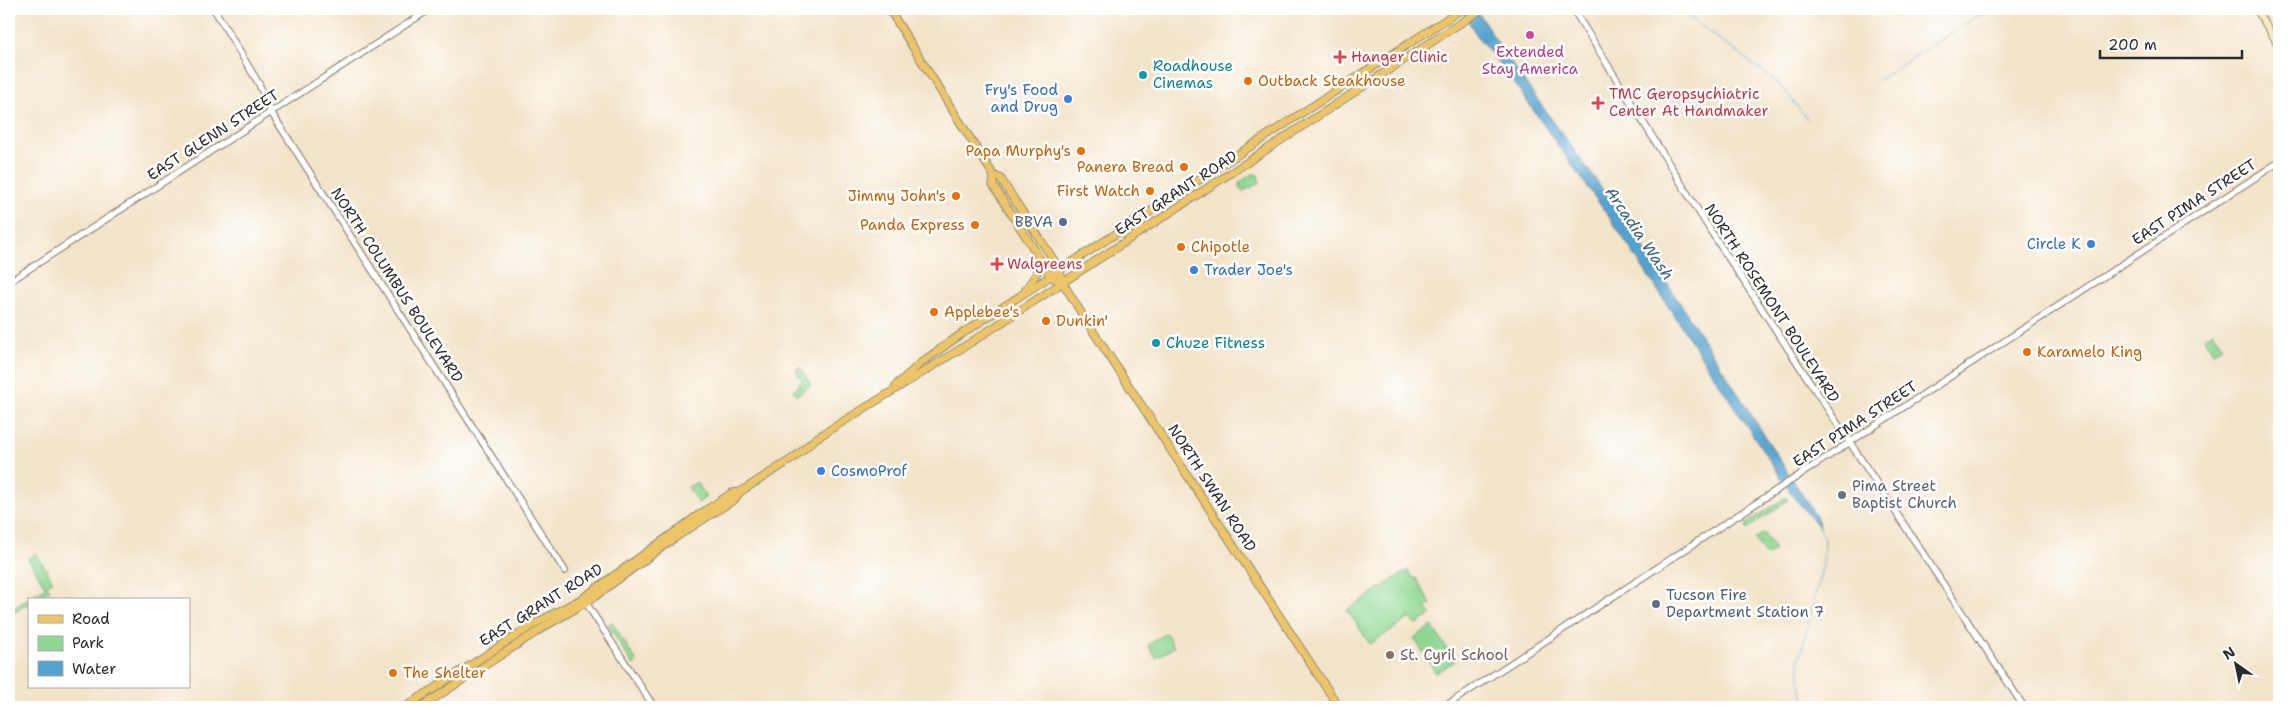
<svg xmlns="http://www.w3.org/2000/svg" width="2288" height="716" viewBox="0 0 2288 716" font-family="'Shantell Sans',sans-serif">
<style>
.green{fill:#8fd893;stroke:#5d825f}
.water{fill:#55a2ce;stroke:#40667c}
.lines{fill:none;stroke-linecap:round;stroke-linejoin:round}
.stream{stroke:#55a2ce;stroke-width:1}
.tertiary-casing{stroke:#8f887a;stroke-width:8}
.secondary-casing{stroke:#8f887a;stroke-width:8}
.primary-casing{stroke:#8f887a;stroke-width:9}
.tertiary{stroke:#fff;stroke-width:5.5}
.secondary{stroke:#f8e8c3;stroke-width:6}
.primary{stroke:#edc569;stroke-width:7}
.hotel-dot{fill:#d1479c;stroke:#fff;stroke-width:2}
.health-dot{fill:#e0444e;stroke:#fff;stroke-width:2}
.culture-dot{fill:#0f9aa8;stroke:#fff;stroke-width:2}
.food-dot{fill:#e8710a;stroke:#fff;stroke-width:2}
.shop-dot{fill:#3f7fe0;stroke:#fff;stroke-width:2}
.service-dot{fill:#5c6f8a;stroke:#fff;stroke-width:2}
.worship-dot{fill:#6b7280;stroke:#fff;stroke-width:2}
.education-dot{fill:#8d6e63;stroke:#fff;stroke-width:2}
.labels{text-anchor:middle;stroke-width:5;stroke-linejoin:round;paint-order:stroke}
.hotel-label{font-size:15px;fill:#b23c85;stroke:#fff}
.health-label{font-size:15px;fill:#be3a42;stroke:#fff;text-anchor:start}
.culture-label{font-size:15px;fill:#0d838f;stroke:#fff;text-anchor:start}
.food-label{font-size:15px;fill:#c56008;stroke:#fff;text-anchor:start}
.shop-label{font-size:15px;fill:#366cbe;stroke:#fff;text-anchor:end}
.street-label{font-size:15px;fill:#2b2b2b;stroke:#fff}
.service-label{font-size:15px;fill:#4e5e75;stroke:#fff;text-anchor:end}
.worship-label{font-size:15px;fill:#5b616d;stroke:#fff;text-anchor:start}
.education-label{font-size:15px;fill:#785e54;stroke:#fff;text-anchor:start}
.water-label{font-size:16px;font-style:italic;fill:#3e6174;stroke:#fff}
</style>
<rect width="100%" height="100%" fill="#fff"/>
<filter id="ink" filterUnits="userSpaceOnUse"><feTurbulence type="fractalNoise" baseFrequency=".02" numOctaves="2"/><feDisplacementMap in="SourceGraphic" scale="10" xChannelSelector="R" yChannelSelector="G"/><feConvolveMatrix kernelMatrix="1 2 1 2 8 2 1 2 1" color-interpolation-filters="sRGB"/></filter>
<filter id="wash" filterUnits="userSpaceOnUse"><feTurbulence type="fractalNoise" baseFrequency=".0096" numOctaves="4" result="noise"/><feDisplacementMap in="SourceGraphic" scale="20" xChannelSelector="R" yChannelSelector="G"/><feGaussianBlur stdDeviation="1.12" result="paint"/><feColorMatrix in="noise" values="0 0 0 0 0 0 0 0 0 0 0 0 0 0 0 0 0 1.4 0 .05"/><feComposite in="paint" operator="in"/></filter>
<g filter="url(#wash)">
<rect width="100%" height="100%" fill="#f3e4c9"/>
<!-- green -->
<g class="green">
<path d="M 1253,174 L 1258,175 L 1260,183 L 1243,191 L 1239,188 L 1240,182 Z"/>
<path d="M 2213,332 L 2222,346 L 2213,352 L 2204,338 Z"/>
<path d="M 800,367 L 811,385 L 797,395 L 793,390 L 800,385 L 799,383 L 802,380 L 796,370 Z"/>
<path d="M 697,482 L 706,497 L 698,503 L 688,487 Z"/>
<path d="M 1786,497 L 1788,500 L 1747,529 L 1746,524 Z"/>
<path d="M 1764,533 L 1775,550 L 1766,556 L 1755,539 Z"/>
<path d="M 36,553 L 53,581 L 45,586 L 28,559 Z"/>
<path d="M 1408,570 L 1414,579 L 1416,578 L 1431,604 L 1426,607 L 1431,615 L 1416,625 L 1410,618 L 1370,644 L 1347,610 Z"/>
<path d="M 47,586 L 50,590 L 34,600 L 29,600 L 29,603 L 9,616 L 9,611 Z"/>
<path d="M 612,622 L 637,662 L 633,665 L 608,625 Z"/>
<path d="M 1432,626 L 1455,661 L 1436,673 L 1414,638 Z"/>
<path d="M 1166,633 L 1174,647 L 1156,658 L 1148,645 Z"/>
</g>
<!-- water -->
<path class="water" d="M 1461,9 L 1476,9 C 1527,91 1589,167 1644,248 C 1703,336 1758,427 1816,516 L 1820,528 L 1793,496 L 1618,230 L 1509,76 L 1477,36 Z"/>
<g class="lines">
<!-- stream -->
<g class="stream">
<path d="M 1678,9 L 1773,79 L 1784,89 L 1807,119"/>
<path d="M 1879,80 L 1988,9"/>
<path d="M 1808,707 L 1801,690 L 1799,661 L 1823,564 L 1824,539 L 1820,528"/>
</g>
</g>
</g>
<g filter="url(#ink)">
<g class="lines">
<defs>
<g id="tertiary">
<path d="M 214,9 L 259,84 L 271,112 L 565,571"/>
<path d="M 1573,9 L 1712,233 L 2024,707"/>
<path d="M 9,282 L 430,9"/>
<path d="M 584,600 L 654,707"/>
<path d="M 1444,707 L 2279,162"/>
</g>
<path id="secondary" d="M 2256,9 L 2279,46"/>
<g id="primary">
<path d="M 889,9 L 994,176 L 993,185 L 1037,254 L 1051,277 L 1063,283"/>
<path d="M 994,176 L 1000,178 L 1055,262 L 1060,271 L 1063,283 L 1085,319 L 1339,707"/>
<path d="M 1026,289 L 1037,273 L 1037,257"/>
<path d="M 896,385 L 922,362 L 963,333 L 1462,9"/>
<path d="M 405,707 L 536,623 L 583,598 L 700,514 L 732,493 L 740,492 L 795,457 L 815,439 L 970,343 L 1482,9"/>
<path d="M 421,707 L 544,627 L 590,600 L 673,539 L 735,499 L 740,492"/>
</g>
</defs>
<!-- tertiary casing -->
<use href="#tertiary" class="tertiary-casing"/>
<!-- secondary casing -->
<use href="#secondary" class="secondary-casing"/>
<!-- primary casing -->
<use href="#primary" class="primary-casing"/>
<!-- tertiary -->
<use href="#tertiary" class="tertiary"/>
<!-- secondary -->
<use href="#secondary" class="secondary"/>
<!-- primary -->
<use href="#primary" class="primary"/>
</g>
</g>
<!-- markers -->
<circle class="hotel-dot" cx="1530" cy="35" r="5"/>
<g class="health-dot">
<path d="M1337.5 49.5h5v5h5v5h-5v5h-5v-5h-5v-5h5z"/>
<path d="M1595.5 95.5h5v5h5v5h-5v5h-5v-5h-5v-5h5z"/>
<path d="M994.5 256.5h5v5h5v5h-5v5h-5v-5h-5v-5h5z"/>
</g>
<g class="culture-dot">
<circle cx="1143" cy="75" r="5"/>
<circle cx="1156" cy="343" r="5"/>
</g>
<g class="food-dot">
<circle cx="1248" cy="81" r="5"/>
<circle cx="1081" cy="151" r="5"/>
<circle cx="1184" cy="167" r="5"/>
<circle cx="1150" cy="191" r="5"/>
<circle cx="956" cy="196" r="5"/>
<circle cx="975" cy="225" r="5"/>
<circle cx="1181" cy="247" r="5"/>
<circle cx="934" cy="312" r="5"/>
<circle cx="1046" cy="321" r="5"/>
<circle cx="2027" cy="352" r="5"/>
<circle cx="393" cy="673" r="5"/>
</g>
<g class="shop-dot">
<circle cx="1068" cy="99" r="5"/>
<circle cx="2091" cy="244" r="5"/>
<circle cx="1194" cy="270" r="5"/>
<circle cx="821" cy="471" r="5"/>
</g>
<g class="service-dot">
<circle cx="1063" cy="222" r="5"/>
<circle cx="1656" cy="604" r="5"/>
</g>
<circle class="worship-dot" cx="1842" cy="495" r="5"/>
<circle class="education-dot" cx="1390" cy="655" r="5"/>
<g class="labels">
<!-- hotel labels -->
<g class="hotel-label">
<text x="1530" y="57">Extended<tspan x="1530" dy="17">Stay America</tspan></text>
</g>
<!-- health labels -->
<g class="health-label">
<text x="1351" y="62">Hanger Clinic</text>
<text x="1609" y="99">TMC Geropsychiatric<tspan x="1609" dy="17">Center At Handmaker</tspan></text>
<text x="1007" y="269">Walgreens</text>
</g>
<!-- culture labels -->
<g class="culture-label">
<text x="1153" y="71">Roadhouse<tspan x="1153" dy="17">Cinemas</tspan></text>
<text x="1166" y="348">Chuze Fitness</text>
</g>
<!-- food labels -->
<g class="food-label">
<text x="1258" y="86">Outback Steakhouse</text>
<text x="1071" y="156" text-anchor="end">Papa Murphy's</text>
<text x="1174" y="172" text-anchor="end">Panera Bread</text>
<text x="1140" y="196" text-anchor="end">First Watch</text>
<text x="946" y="201" text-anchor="end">Jimmy John's</text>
<text x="965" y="230" text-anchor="end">Panda Express</text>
<text x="1191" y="252">Chipotle</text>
<text x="944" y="317">Applebee's</text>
<text x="1056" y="326">Dunkin'</text>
<text x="2037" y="357">Karamelo King</text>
<text x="403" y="678">The Shelter</text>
</g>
<!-- shop labels -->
<g class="shop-label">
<text x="1058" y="95">Fry's Food<tspan x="1058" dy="17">and Drug</tspan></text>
<text x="2081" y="249">Circle K</text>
<text x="1204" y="275" text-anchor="start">Trader Joe's</text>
<text x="831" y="476" text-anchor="start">CosmoProf</text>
</g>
<!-- street labels -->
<g class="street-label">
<text transform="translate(213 135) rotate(-33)" y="5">EAST GLENN STREET</text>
<text transform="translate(1176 193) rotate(-33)" y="5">EAST GRANT ROAD</text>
<text transform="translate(2194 202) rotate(-33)" y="5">EAST PIMA STREET</text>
<text transform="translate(397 285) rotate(57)" y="5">NORTH COLUMBUS BOULEVARD</text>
<text transform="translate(1772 303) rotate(57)" y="5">NORTH ROSEMONT BOULEVARD</text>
<text transform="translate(1855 424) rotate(-33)" y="5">EAST PIMA STREET</text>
<text transform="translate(1212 488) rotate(57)" y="5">NORTH SWAN ROAD</text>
<text transform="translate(541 605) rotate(-32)" y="5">EAST GRANT ROAD</text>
</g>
<!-- service labels -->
<g class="service-label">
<text x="1053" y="227">BBVA</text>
<text x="1666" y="600" text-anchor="start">Tucson Fire<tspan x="1666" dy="17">Department Station 7</tspan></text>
</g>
<!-- worship labels -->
<g class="worship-label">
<text x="1852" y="491">Pima Street<tspan x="1852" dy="17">Baptist Church</tspan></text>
</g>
<!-- education labels -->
<g class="education-label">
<text x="1400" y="660">St. Cyril School</text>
</g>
<!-- water labels -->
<g class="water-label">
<text transform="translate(1640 233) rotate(56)" y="6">Arcadia Wash</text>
</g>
</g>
<!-- margin -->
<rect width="2288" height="716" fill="none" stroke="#fff" stroke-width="30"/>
<!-- legend -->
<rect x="28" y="598" width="162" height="90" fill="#ffffff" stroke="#aaaaaa"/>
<rect x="38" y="615" width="25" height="8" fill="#edc569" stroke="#aaaaaa"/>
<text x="72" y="624" font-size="15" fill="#2b2b2b">Road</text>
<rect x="38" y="636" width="25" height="15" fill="#8fd893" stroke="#aaaaaa"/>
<text x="72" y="648" font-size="15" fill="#2b2b2b">Park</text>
<rect x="38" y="661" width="25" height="15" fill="#55a2ce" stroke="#aaaaaa"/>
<text x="72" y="674" font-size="15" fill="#2b2b2b">Water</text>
<!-- north arrow -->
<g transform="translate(2236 664) rotate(327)" stroke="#ffffff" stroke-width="4" paint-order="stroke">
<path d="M0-4L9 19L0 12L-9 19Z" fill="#2b2b2b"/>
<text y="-8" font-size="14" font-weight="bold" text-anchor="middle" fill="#2b2b2b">N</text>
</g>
<!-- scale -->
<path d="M2100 50v8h142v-8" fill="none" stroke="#2b2b2b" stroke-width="2.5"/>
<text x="2108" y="50" font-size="15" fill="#2b2b2b" stroke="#ffffff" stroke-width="4" paint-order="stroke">200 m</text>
</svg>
